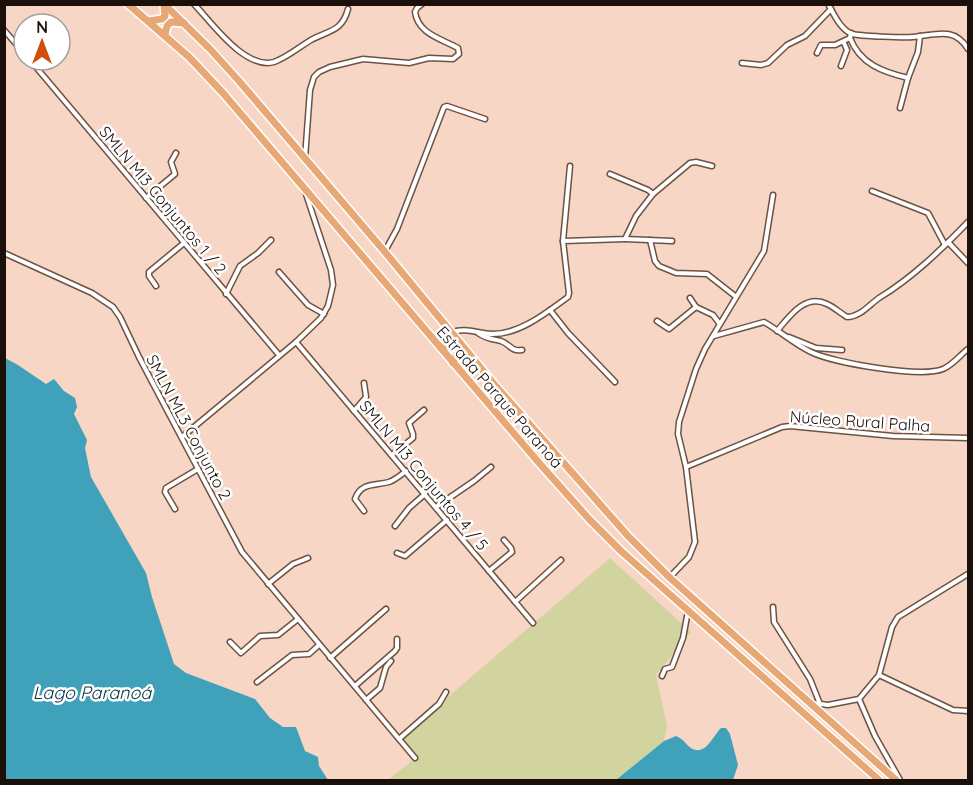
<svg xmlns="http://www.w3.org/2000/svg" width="973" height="785" viewBox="0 0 973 785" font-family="Quicksand,sans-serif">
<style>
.green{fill:#d2d49f}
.water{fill:#40a1bb}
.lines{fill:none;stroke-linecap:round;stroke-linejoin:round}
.minor-casing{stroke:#6d5243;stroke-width:7}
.primary-casing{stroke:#fff;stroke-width:10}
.minor{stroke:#fff;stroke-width:4}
.primary{stroke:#e8a875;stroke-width:7}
.labels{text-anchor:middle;stroke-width:5;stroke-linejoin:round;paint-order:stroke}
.street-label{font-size:16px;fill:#1a0f09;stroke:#fff}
.water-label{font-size:18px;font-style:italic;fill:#03323d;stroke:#fff}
</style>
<rect width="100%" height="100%" fill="#f8d6c5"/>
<!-- green -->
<path class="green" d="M 610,558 L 691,632 L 656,675 L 667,726 L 664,741 L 616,780 L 388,780 L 415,758 L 399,739 Z"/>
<!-- water -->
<g class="water">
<path d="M 5,358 L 18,365 L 46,384 L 54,379 L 64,391 L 75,398 L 77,407 L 74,414 L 87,440 L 85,448 L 91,477 L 146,573 L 152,597 L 174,664 L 186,673 L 255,699 L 270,718 L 283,727 L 296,727 L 305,751 L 318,757 L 319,766 L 328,780 L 5,780 Z"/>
<path d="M 721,728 L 726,728 L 730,734 L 738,765 L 733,780 L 616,780 L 664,741 L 676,736 C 685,740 685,744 691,748 C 705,757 713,736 721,728 Z"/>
</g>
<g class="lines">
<defs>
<g id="minor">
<path d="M 194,4 C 212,23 245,70 274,62 C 288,57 299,47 311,40 C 329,30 342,32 348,9"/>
<path d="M 828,4 C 834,14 840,29 852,34 C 860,36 904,38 913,37 C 936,35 954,26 968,49"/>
<path d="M 4,30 L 24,53"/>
<path d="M 851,33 L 850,38 C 860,64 883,72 908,78 L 900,108"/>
<path d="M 817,53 L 821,45 L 835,45 L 850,38"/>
<path d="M 30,60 L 279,355"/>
<path d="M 742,63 L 761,65 L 768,63 L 787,45 L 805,36 L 831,9"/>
<path d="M 841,66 L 847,50 L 844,43"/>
<path d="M 908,78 L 918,52 L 920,36"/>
<path d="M 305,158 L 310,90 L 314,77 L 319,72 L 330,67 L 363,59 L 409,63 L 429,58 L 453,59 L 459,54 L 458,48 C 442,39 418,34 415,12 L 417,8 L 422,4"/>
<path d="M 872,191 L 928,213 L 945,245"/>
<path d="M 653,194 L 690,163 L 696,162 L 712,166"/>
<path d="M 146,198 L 175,174 L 171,162 L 176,153"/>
<path d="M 625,239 L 672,241"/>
<path d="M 650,240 L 655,261 L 659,266 L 676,273 L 707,274 L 735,296"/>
<path d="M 563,241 L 570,166"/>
<path d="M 948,242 L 968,263"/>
<path d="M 385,251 L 397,229 L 444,107 L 447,106 L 485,119"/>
<path d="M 4,253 L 92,293 L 113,307 L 120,317 L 139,357 L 242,552 L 415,758"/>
<path d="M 279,272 L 308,305 L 324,314"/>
<path d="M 156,286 L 149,276 L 149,272 L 184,243"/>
<path d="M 226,294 L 240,266 L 258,253 L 271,240"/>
<path d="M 690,298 L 696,307"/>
<path d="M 550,310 L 568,333 L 615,382"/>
<path d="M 657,321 L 669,329 L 696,307 L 713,315 L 719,323"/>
<path d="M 777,331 C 789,317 805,293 827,304 C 834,307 840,313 847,317 C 860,317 869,305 879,298 C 912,278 941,250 968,222"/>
<path d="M 452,332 C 467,327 478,334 493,334 C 520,334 546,313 568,297 L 569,293 L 563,241 L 625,239 L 636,216 L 653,194 L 648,190 L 610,174"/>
<path d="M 478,333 C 488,340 490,338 501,341 C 510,344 511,352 522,350"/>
<path d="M 714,336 L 764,322 C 780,331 794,344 811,352 C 834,363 921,378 943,369 C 953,365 960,355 968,349"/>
<path d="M 789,337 L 816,348 L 842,350"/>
<path d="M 296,342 L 533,623"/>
<path d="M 354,411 L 366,397 L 364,383"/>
<path d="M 182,437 L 296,342 L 321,318 L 328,306 L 333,285 L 331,270 L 306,194"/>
<path d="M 392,455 L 413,438 L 413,434 L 409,423 L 424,410"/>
<path d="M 686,467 L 782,427 L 790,426 L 893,436 L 968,438"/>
<path d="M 436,507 L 474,481 L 491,467"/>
<path d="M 175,509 L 165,492 L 166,488 L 198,469"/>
<path d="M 364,511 L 355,499 C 361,482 375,486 389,482 C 395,480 401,475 406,471"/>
<path d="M 395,526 L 409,508 L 425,494"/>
<path d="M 397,553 L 405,556 L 447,520"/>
<path d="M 489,571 L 512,552 L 511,548 L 504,540"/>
<path d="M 670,577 L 689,557 L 695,542 L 686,467 L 678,434 L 679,422 L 696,369 L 705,349 L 764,251 L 773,195"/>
<path d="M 268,584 L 293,564 L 308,558"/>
<path d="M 515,602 L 561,560"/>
<path d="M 773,607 L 774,622 L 810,679 L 820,704"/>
<path d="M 230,642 L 241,653 L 260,636 L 278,635 L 298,619"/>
<path d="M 330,658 L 386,609"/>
<path d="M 879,675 L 953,710 L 968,711"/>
<path d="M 662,676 L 665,669 L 672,667 L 683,638 L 688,611"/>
<path d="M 257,682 L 292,655 L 309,654 L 319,645"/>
<path d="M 355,686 L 395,651 L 397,648 L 397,639"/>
<path d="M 859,699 L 875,736 L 900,780"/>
<path d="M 366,700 L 380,688 L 386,667 L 391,661"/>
<path d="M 813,703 L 828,705 L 859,699 L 879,675 L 892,627 L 898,617 L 968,574"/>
<path d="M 399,739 L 439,704 L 446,692"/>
</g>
<g id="primary">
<path d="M 128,4 L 189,57 L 223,93 L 540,464 L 589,519 L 621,551 L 879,780"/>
<path d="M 164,4 L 210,49 L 239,81 L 385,252 L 494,384 L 628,536 L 669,577 L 896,780"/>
<path d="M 149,21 L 162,19 L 165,16 L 164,5"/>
<path d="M 165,35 L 167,26 L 171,22 L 184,23"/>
<path d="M 440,347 L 452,346 L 454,336"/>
<path d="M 453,363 L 458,351 L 467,352"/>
</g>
</defs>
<!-- minor casing -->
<use href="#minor" class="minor-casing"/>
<!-- primary casing -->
<use href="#primary" class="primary-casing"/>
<!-- minor -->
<use href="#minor" class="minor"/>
<!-- primary -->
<use href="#primary" class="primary"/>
</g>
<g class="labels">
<!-- street labels -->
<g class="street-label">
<text transform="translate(163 200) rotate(50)" y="6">SMLN MI3 Conjuntos 1 / 2</text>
<text transform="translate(500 397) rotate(49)" y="6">Estrada Parque Paranoá</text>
<text transform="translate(860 421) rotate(4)" y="6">Núcleo Rural Palha</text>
<text transform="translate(189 427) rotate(62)" y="6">SMLN ML3 Conjunto 2</text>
<text transform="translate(424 475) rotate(50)" y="6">SMLN MI3 Conjuntos 4 / 5</text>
</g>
<!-- water labels -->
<g class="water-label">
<text x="92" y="699">Lago Paranoá</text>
</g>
</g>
<!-- border -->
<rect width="973" height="785" fill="none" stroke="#1a0f09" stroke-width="12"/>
<!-- north arrow -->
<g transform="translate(42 42)"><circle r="28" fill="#ffffff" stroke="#a39f9d" stroke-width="1.5"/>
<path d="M0-4.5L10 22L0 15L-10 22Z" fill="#d24d0b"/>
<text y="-9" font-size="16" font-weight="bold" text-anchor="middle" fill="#1a0f09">N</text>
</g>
</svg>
